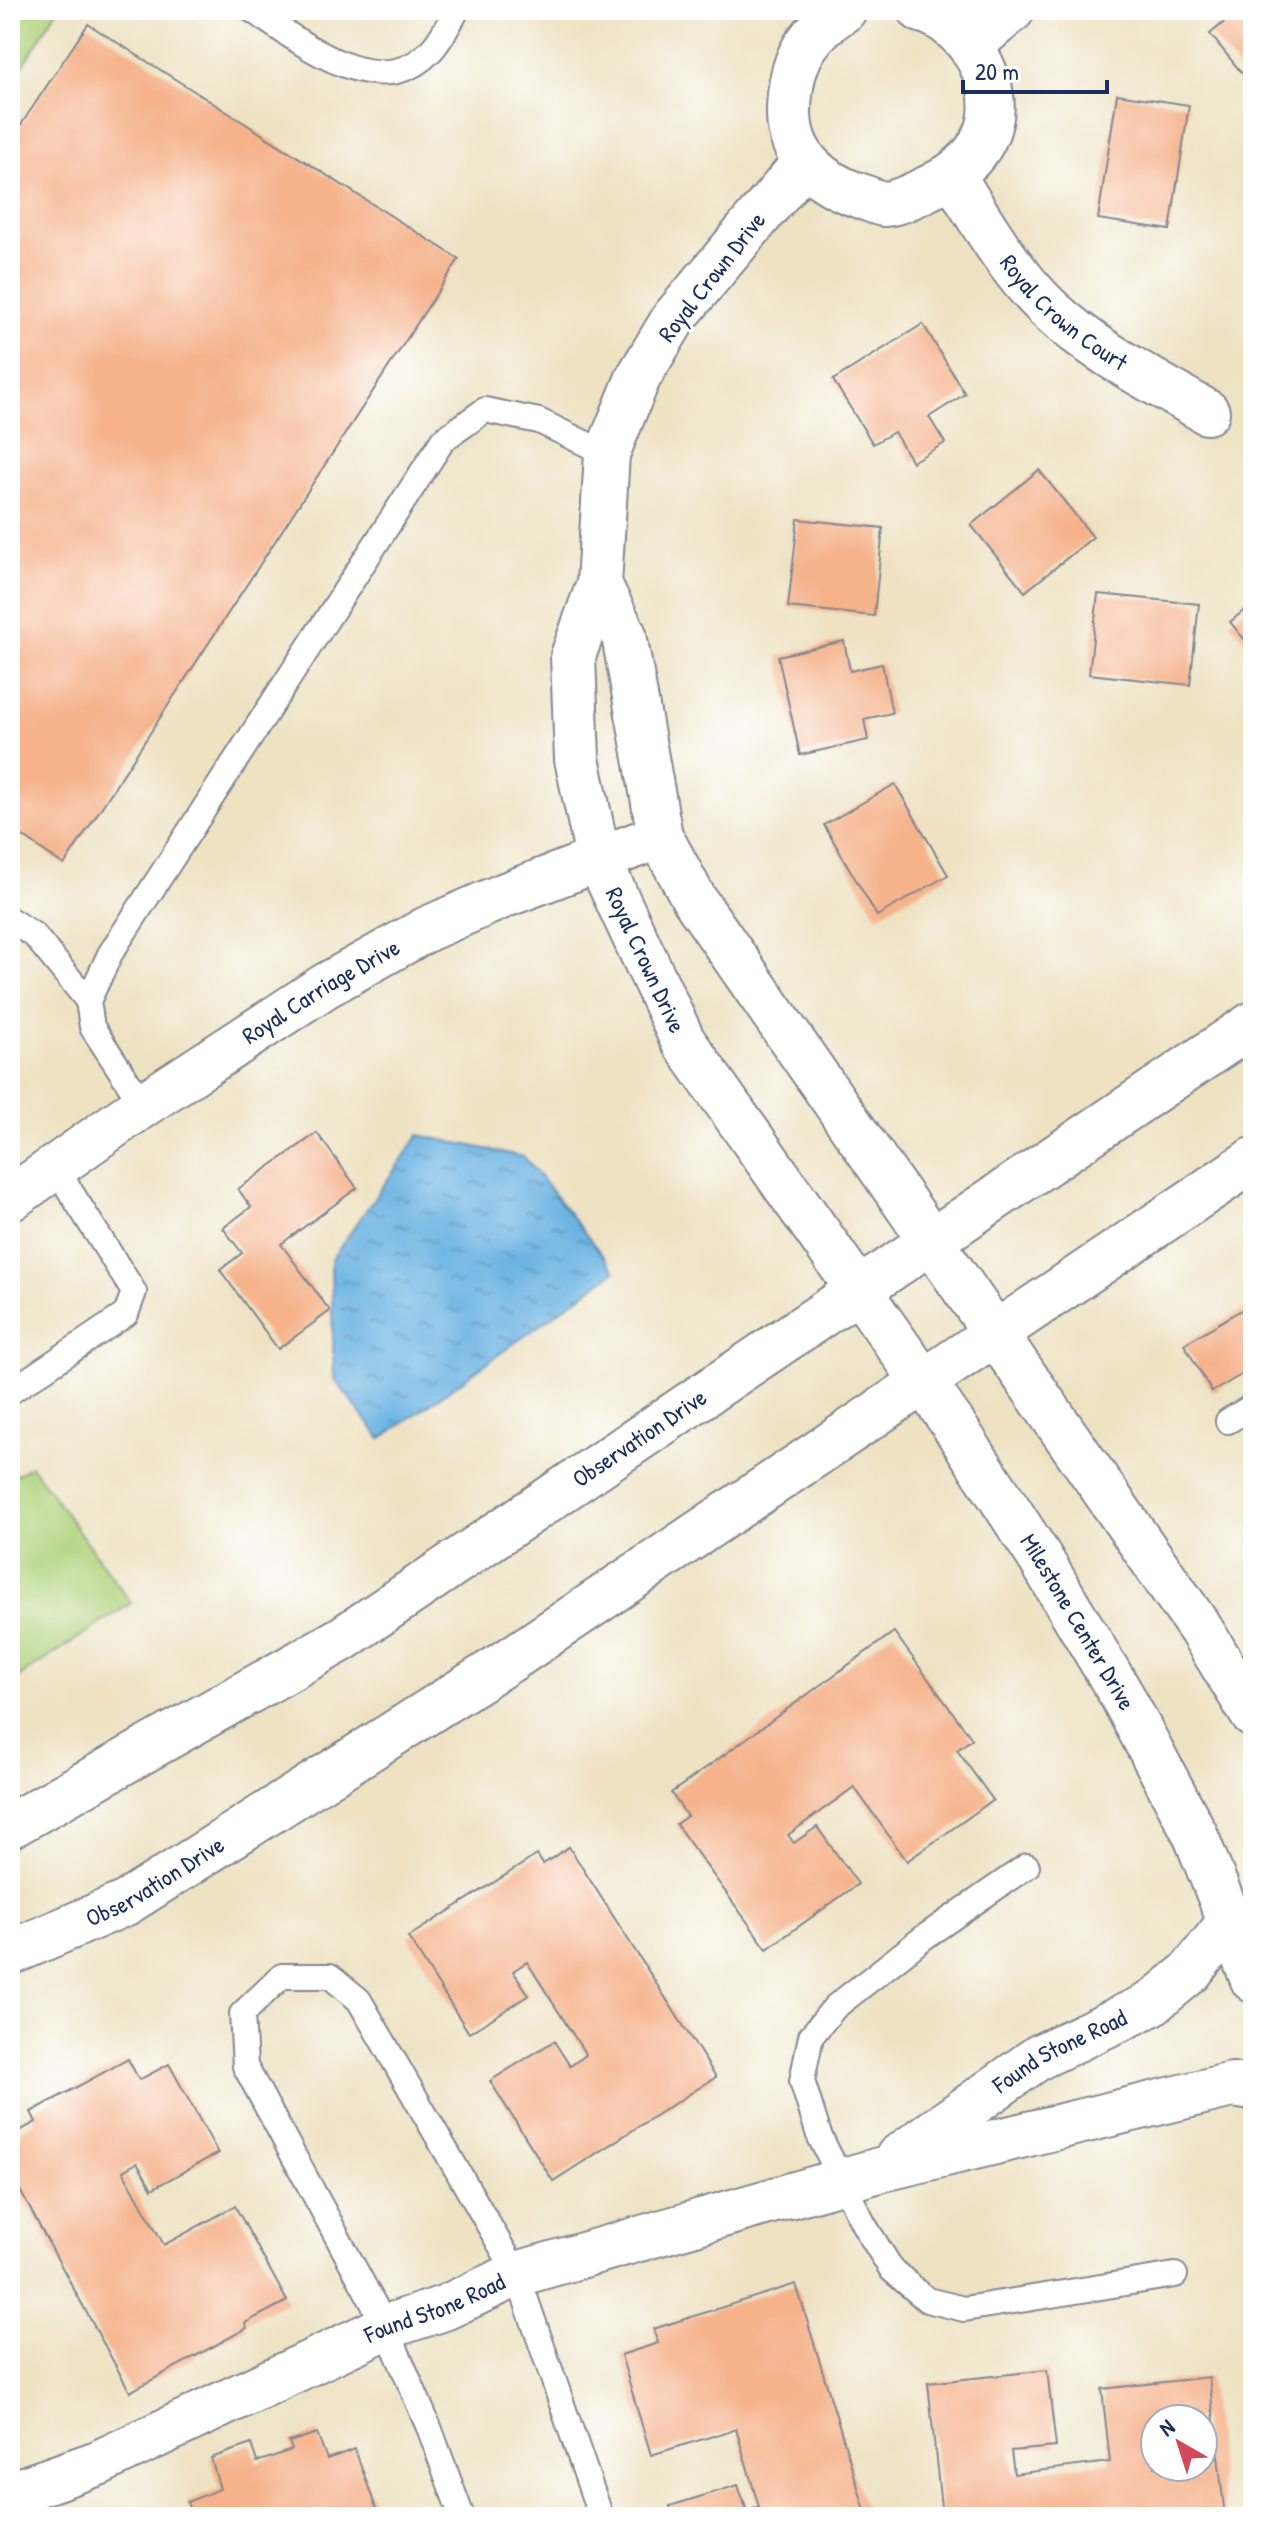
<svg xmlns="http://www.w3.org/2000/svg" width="1263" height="2527" viewBox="0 0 1263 2527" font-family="'Patrick Hand',sans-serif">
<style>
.park{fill:#afd179;stroke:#65806c;stroke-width:2}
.water{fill:url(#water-ripples);stroke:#4271a0;stroke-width:2}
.building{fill:#f5b28b;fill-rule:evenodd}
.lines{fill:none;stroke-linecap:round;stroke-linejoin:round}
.lane-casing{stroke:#848890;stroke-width:28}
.street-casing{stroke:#848890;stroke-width:48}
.secondary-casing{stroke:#848890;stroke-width:48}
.lane{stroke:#fff;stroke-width:24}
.street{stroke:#fff;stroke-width:44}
.secondary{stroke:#fff;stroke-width:44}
.labels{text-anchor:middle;stroke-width:6;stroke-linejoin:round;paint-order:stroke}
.street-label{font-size:24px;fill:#1b2f5e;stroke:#fff}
</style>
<defs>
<pattern id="water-ripples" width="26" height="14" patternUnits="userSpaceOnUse" patternTransform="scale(2)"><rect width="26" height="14" fill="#6ab3e2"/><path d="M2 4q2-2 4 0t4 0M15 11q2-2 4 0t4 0" fill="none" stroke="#5692ba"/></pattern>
</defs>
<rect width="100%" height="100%" fill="#fff"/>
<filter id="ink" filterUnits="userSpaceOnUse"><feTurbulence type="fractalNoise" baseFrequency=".0125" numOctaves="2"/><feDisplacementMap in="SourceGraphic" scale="16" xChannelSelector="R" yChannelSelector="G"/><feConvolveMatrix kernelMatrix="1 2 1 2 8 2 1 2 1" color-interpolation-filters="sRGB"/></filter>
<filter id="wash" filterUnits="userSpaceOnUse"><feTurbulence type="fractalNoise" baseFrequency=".006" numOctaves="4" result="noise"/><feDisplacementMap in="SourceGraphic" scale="32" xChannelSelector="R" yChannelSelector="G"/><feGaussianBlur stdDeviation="1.8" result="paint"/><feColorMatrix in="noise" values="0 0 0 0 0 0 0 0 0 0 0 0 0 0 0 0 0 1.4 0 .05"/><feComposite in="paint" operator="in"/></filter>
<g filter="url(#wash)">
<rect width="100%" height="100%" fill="#eee2c3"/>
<!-- park -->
<g class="park">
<path d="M 10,10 L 57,10 L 10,87 Z"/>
<path d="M 31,1466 L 131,1603 L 10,1683 L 10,1479 Z"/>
</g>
<!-- water -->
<path class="water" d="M 419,1135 L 524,1157 L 615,1271 L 381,1439 L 334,1379 L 331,1260 Z"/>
<g id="blocks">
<!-- building -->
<g class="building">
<path d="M 1239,10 L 1253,10 L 1253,87 L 1210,34 Z"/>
<path d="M 88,24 L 459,259 L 64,865 L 10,827 L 10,141 Z"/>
<path d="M 1117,94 L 1189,105 L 1170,230 L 1098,219 Z"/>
<path d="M 923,324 L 965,394 L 929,417 L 945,443 L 912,462 L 894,432 L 873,444 L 833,380 Z"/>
<path d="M 1039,470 L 1093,537 L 1025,592 L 971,525 Z"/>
<path d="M 798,519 L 883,528 L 874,616 L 788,607 Z"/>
<path d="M 1098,594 L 1199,604 L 1190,685 L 1089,674 Z"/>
<path d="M 1253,603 L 1253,650 L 1230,622 Z"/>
<path d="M 844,641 L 850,671 L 882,664 L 892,713 L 864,719 L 868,740 L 800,755 L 778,656 Z"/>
<path d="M 895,784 L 948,875 L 877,916 L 824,825 Z"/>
<path d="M 317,1133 L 357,1188 L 281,1244 L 330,1311 L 278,1349 L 220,1270 L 242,1253 L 223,1228 L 251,1207 L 238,1189 Z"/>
<path d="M 1253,1303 L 1253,1368 L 1212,1392 L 1184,1344 Z"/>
<path d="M 894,1632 L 972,1739 L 957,1750 L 993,1800 L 907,1861 L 854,1787 L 788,1835 L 794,1843 L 817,1827 L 858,1884 L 767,1949 L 676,1824 L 687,1816 L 671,1793 Z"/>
<path d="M 569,1847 L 716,2077 L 553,2181 L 490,2081 L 554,2041 L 570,2066 L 586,2055 L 527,1962 L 513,1971 L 529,1995 L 469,2033 L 408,1937 L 537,1855 L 543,1864 Z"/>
<path d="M 128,2059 L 139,2080 L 169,2064 L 218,2153 L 152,2189 L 137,2163 L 123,2171 L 164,2245 L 235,2206 L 287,2301 L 245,2323 L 247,2328 L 130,2392 L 10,2172 L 10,2136 L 36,2122 L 31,2112 Z"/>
<path d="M 796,2284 L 867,2517 L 673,2517 L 670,2506 L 738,2485 L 747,2511 L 759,2507 L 736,2429 L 651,2455 L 621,2355 L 658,2343 L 653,2329 Z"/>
<path d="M 1047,2370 L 1056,2447 L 1011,2451 L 1014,2474 L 1110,2462 L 1102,2389 L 1209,2377 L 1225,2517 L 942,2517 L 928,2383 ZM 1155,2419 L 1203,2419 L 1203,2467 L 1155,2467 Z"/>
<path d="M 317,2433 L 327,2459 L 355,2449 L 379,2517 L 192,2517 L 187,2502 L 220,2489 L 211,2458 L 251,2444 L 257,2462 L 292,2450 L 289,2442 Z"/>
</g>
</g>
</g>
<g filter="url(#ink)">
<use href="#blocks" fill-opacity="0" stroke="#848890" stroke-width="2"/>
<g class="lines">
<defs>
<g id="lane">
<path d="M 252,10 C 301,42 382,109 434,47 C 443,36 450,22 457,10"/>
<path d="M 10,920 L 34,935 L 88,1001"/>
<path d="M 143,1105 L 92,1027 L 88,1001 L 110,954 L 443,440 L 485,410 L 539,421 L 607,454"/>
<path d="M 10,1392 L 126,1314 L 134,1292 L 55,1167"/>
<path d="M 1228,1421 L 1253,1406"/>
<path d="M 1027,1866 L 923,1938 L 835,2007 L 811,2036 L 802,2081 L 819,2135 L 864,2225 L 892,2270 L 927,2300 L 964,2309 L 1175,2275"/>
<path d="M 462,2517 L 430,2430 L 386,2327 L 245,2066 L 242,2014 L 282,1976 L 330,1976 L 359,2000 L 517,2274 L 601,2517"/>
</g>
<g id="street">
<path d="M 844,10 C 804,36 790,63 789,111 C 788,156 821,184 861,196 C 868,199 877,203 884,204 C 895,204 914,195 924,190 C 981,164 1010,120 979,60 C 968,39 944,15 921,10"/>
<path d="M 971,45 L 1012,10"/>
<path id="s1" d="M 804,163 L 674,318 L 638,378 L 607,454 L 599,584 L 573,656 L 577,759 L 598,858 L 683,1041 L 951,1421 L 1040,1558 L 1121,1694 L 1195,1834 L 1253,1980"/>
<path id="s2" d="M 953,176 C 981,221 1009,270 1047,307 C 1093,351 1152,380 1207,412"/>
<path d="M 599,584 L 624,635 L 660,836 L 694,899 L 1201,1630 L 1253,1715"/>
<path id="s3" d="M 10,1199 L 143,1105 L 325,986 L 427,929 L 505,895 L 660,836"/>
<path id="s4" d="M 898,2157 L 1039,2057 L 1151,2004 L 1190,1972 L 1229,1923"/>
<path id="s5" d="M 10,2494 L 98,2463 L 386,2327 L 444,2308 L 517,2274 L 879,2170 L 1232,2085 L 1253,2088"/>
</g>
<g id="secondary">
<path id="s6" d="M 10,1826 L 342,1639 L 1253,1024"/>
<path id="s7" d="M 10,1953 L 126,1903 L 510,1660 L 1253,1160"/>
</g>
</defs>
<!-- lane casing -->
<use href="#lane" class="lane-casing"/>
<!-- street casing -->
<use href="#street" class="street-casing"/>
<!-- secondary casing -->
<use href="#secondary" class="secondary-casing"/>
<!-- lane -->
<use href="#lane" class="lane"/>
<!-- street -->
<use href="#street" class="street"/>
<!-- secondary -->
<use href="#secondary" class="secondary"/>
</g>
</g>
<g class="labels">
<!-- street labels -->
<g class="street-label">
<text transform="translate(712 277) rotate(-52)" y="8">Royal Crown Drive</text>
<text dy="8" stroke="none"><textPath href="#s2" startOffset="178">Royal Crown Court</textPath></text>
<text dy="8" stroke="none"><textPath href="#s1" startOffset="878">Royal Crown Drive</textPath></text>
<text dy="8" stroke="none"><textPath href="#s3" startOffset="374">Royal Carriage Drive</textPath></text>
<text dy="8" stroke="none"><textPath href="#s6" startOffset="740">Observation Drive</textPath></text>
<text dy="8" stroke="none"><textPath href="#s1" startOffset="1670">Milestone Center Drive</textPath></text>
<text dy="8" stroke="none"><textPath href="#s7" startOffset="162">Observation Drive</textPath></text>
<text dy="8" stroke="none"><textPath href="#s4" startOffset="194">Found Stone Road</textPath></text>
<text dy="8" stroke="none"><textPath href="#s5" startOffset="464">Found Stone Road</textPath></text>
</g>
</g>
<!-- margin -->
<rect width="1263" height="2527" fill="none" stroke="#fff" stroke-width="40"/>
<!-- north arrow -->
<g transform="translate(1179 2443) rotate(321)"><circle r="38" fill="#ffffff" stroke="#a4acbf" stroke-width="2"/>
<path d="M0-6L14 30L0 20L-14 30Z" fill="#d1495b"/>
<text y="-12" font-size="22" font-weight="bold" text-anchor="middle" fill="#1b2f5e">N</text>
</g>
<!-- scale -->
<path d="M963 80v12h144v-12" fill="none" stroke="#1b2f5e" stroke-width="4"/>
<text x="975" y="80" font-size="24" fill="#1b2f5e" stroke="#ffffff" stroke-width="6" paint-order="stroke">20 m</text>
</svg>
